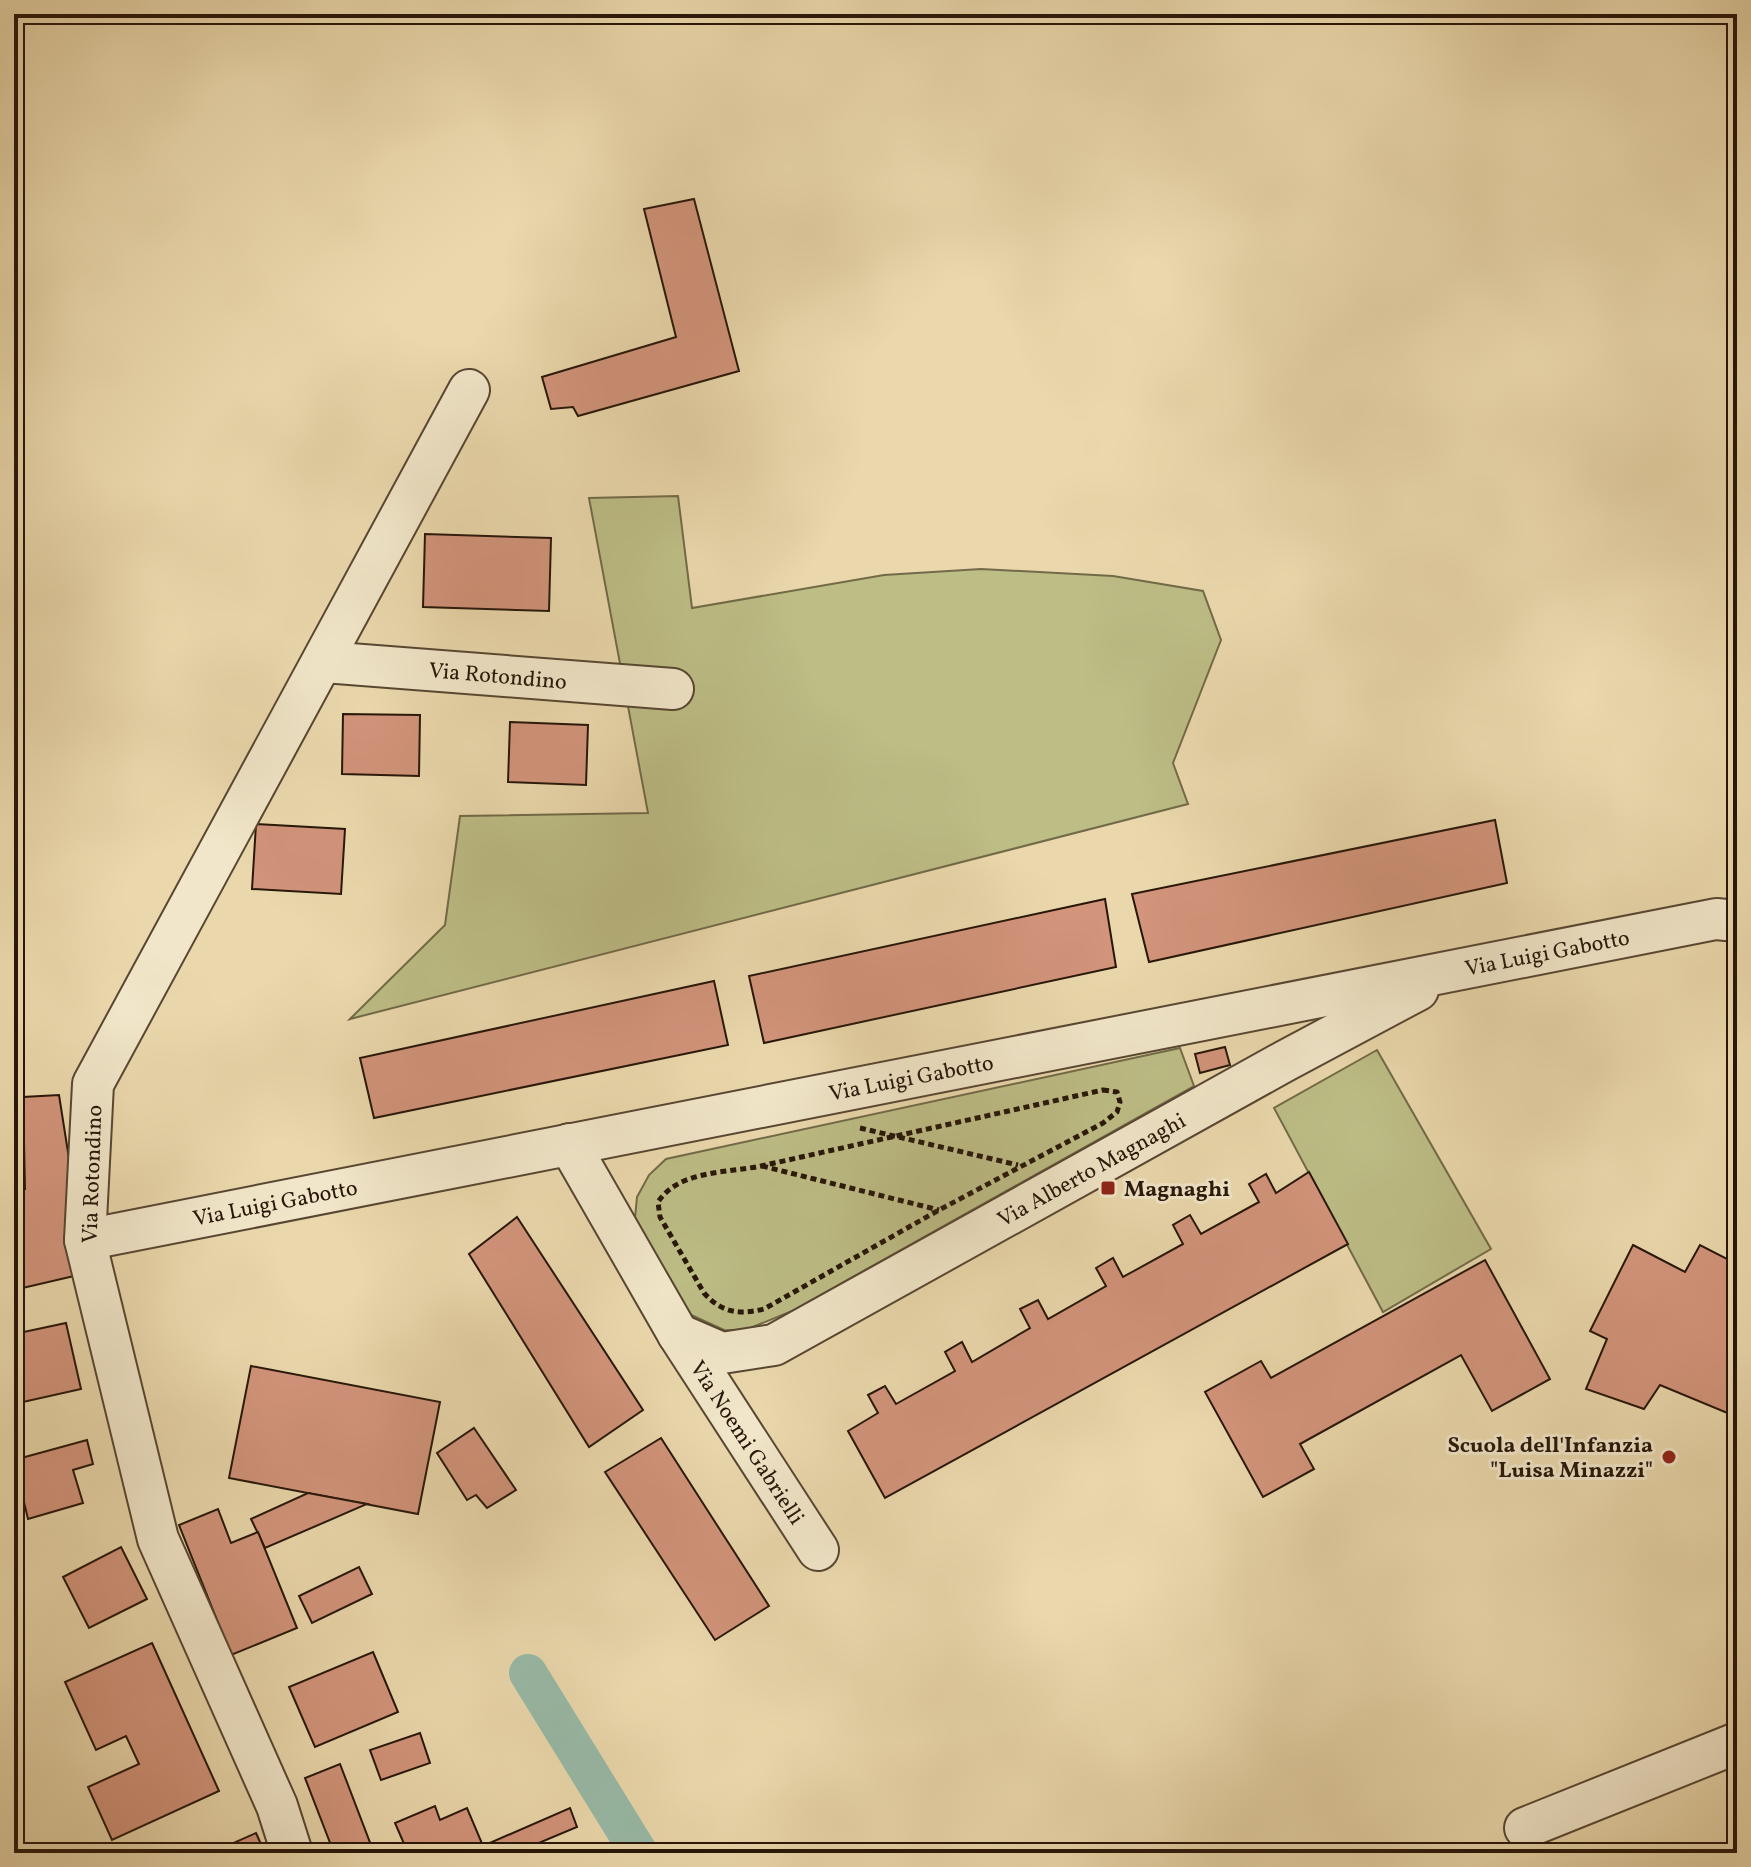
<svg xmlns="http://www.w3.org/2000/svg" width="1751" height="1867" viewBox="0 0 1751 1867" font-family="Vollkorn,serif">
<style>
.green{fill:#bdbd86;stroke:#726a48;stroke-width:2}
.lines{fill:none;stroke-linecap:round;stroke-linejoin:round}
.canal{stroke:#98baa8;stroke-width:38}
.building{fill:#d2947b;stroke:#271609;stroke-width:2}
.minor-casing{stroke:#584632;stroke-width:44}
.path{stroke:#271609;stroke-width:5;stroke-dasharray:6 4;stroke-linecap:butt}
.minor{stroke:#f1e6c9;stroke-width:40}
.poi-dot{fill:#8f2418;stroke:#f1e6c9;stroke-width:3}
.labels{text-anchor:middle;stroke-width:6;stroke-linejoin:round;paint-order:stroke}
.street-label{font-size:22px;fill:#271609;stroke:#f1e6c9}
.poi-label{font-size:22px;font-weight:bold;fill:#271609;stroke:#f1e6c9;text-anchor:start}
</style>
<rect width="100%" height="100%" fill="#ead8ac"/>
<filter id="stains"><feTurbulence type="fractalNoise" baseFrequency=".0025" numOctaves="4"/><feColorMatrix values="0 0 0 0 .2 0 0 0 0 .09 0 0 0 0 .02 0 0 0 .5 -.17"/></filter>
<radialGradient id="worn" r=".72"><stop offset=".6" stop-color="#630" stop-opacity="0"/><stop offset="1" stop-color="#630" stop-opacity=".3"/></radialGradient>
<!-- green -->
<g class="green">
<path d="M 678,496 L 692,608 L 884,575 L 981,569 L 1113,576 L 1203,591 L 1221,640 L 1173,763 L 1188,804 L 350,1019 L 445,925 L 460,816 L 648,813 L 589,498 Z"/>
<path d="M 1180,1048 L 1194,1086 L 792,1311 L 743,1331 L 724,1330 L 689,1314 L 635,1218 L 637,1197 L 649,1175 L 666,1159 Z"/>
<path d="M 1377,1050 L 1491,1249 L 1383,1312 L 1274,1108 Z"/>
</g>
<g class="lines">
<!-- canal -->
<path class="canal" d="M 528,1673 L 639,1853"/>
</g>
<!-- building -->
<g class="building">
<path d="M 694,199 L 739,371 L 578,416 L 573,407 L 551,409 L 542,377 L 676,337 L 644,209 Z"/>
<path d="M 425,534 L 551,538 L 549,611 L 423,607 Z"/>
<path d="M 343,714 L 420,715 L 419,776 L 342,774 Z"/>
<path d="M 510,722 L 588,725 L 586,785 L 508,782 Z"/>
<path d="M 1495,820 L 1507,883 L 1149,962 L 1132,894 Z"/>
<path d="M 256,824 L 345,829 L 341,894 L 252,889 Z"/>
<path d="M 1105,899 L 1116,967 L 764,1043 L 749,976 Z"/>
<path d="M 714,981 L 728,1045 L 374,1118 L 360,1058 Z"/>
<path d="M 1225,1047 L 1230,1065 L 1200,1073 L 1195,1054 Z"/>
<path d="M 59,1095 L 87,1273 L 14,1290 L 14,1190 L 25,1189 L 23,1097 Z"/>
<path d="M 1309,1172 L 1348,1244 L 885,1498 L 848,1431 L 878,1413 L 868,1395 L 885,1386 L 896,1404 L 955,1371 L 945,1352 L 962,1342 L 972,1362 L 1030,1328 L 1020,1309 L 1038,1300 L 1048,1319 L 1106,1286 L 1096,1268 L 1113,1258 L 1123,1277 L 1183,1244 L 1173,1225 L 1190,1215 L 1201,1234 L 1259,1202 L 1249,1184 L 1266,1174 L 1276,1193 Z"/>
<path d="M 517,1217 L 643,1410 L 589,1447 L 469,1254 Z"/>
<path d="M 1633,1245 L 1685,1272 L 1700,1245 L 1737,1264 L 1737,1417 L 1660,1385 L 1644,1409 L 1586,1389 L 1607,1339 L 1590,1331 Z"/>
<path d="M 1485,1260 L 1550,1379 L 1492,1411 L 1461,1355 L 1300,1444 L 1314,1469 L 1263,1497 L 1205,1392 L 1261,1361 L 1271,1378 Z"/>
<path d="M 66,1323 L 81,1389 L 14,1404 L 14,1334 Z"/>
<path d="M 251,1366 L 440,1402 L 418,1514 L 229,1478 Z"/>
<path d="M 474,1428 L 516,1490 L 487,1508 L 476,1495 L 467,1500 L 437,1453 Z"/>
<path d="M 661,1438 L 769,1606 L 715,1640 L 605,1472 Z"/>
<path d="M 87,1440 L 93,1464 L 73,1470 L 83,1503 L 28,1519 L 14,1460 Z"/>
<path d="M 308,1493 L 367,1504 L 265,1548 L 251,1519 Z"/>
<path d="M 218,1509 L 231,1543 L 258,1532 L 297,1628 L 231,1655 L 179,1525 Z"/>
<path d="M 121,1547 L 147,1599 L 89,1628 L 63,1577 Z"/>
<path d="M 359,1567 L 372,1594 L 312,1623 L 299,1596 Z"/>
<path d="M 152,1643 L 219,1791 L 112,1840 L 88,1787 L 139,1764 L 126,1736 L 96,1750 L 65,1682 Z"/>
<path d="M 373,1652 L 398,1712 L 315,1747 L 289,1687 Z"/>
<path d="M 420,1733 L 430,1763 L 381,1780 L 370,1750 Z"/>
<path d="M 340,1764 L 374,1853 L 334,1853 L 305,1778 Z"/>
<path d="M 435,1806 L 440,1820 L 467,1808 L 483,1846 L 570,1808 L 577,1827 L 515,1853 L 408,1853 L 395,1823 Z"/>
<path d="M 256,1833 L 265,1853 L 211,1853 Z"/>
</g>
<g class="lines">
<defs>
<g id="minor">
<path d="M 324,662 L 673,689"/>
<path d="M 569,1144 L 678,1334 L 722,1353 L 774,1345 L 1285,1061 L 1418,990"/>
<path d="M 85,1240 L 1716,919 L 1737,921"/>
<path d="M 678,1334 L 818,1550"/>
<path d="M 1525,1828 L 1737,1743"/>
<path d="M 292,1853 L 277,1806 L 158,1539 L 85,1240 L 93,1084 L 469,390"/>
</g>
</defs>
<!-- minor casing -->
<use href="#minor" class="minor-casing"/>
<!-- path -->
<g class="path">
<path d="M 1103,1090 L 1117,1092 L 1120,1102 L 1117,1112 L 1103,1123 L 939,1210 L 764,1309 C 739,1315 722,1313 704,1293 L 660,1217 L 658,1202 C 679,1170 727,1173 761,1166 Z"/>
<path d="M 860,1128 L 1018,1165"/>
<path d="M 762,1166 L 939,1210"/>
</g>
<!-- minor -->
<use href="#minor" class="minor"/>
</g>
<!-- markers -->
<g class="poi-dot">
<rect x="1100" y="1180" width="16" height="16" rx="4"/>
<circle cx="1669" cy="1457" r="8"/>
</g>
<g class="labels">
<!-- street labels -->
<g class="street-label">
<text transform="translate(498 675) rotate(5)" y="8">Via Rotondino</text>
<text transform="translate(1547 952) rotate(-11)" y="8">Via Luigi Gabotto</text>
<text transform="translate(911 1077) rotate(-11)" y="8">Via Luigi Gabotto</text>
<text transform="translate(1091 1169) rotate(-29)" y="8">Via Alberto Magnaghi</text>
<text transform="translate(91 1174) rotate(-88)" y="8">Via Rotondino</text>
<text transform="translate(275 1202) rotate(-11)" y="8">Via Luigi Gabotto</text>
<text transform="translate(748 1442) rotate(57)" y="8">Via Noemi Gabrielli</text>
</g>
<!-- poi labels -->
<g class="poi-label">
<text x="1124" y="1196">Magnaghi</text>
<text x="1653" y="1452" text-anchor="end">Scuola dell'Infanzia<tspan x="1653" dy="25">"Luisa Minazzi"</tspan></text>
</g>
</g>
<!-- margin -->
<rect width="1751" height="1867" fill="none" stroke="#ead8ac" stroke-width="48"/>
<rect x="16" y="16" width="1719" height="1835" fill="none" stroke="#271609" stroke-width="4"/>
<rect x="24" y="24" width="1703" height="1819" fill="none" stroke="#271609" stroke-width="2"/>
<rect width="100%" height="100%" filter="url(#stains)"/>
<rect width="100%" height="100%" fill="url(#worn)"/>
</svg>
